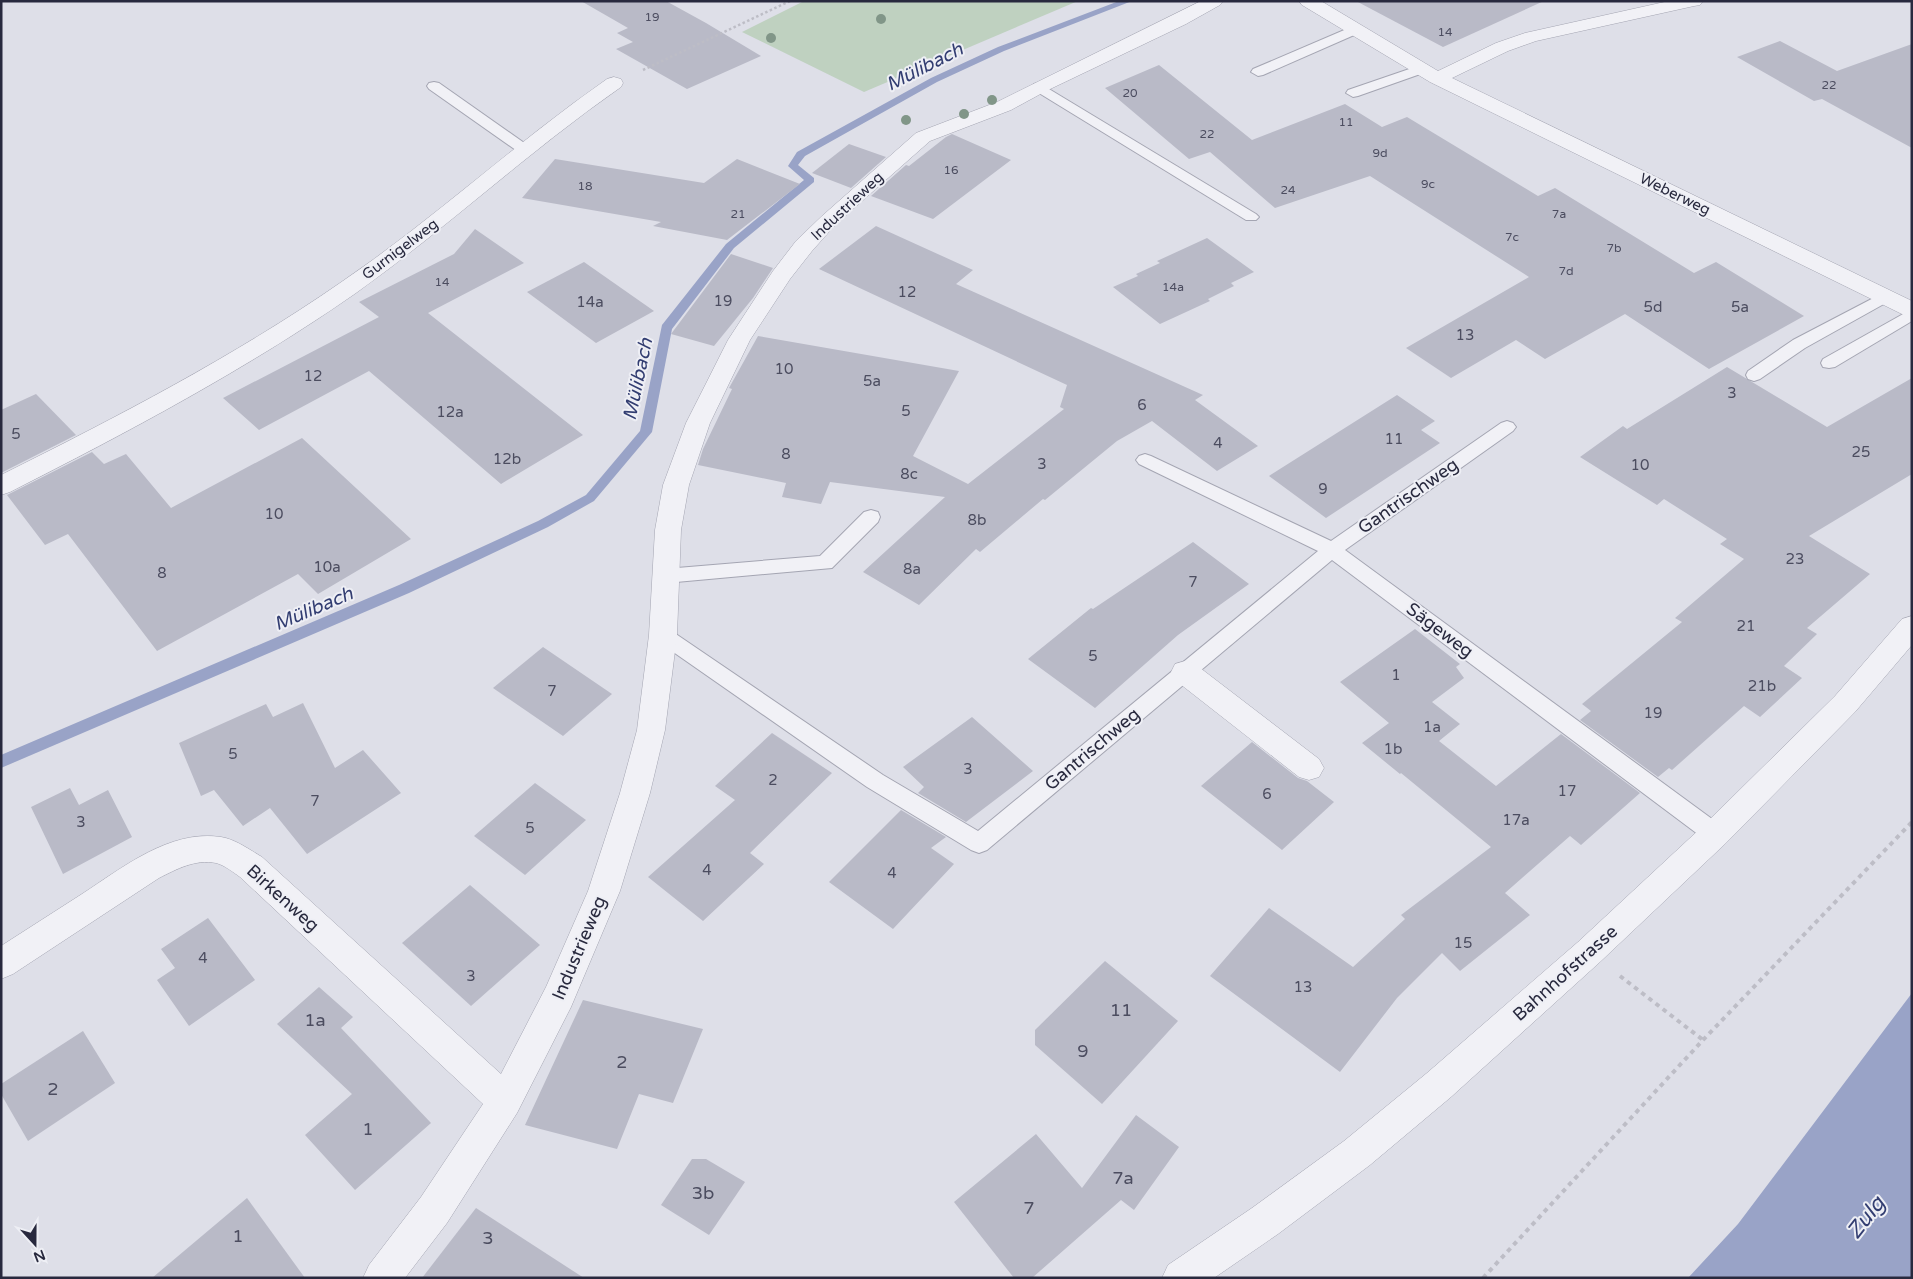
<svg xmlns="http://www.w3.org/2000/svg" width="1913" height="1279" viewBox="0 0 1913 1279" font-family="'Varela Round',sans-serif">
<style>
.green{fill:#bfd1c0}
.water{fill:#99a3c7}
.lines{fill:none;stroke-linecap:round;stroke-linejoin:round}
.stream{fill:#99a3c7;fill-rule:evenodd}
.building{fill:#b9bac7}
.service-casing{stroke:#a4a5b2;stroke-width:2}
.minor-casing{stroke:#a4a5b2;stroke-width:1}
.path-far1{stroke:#bdbdc6;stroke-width:2.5;stroke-dasharray:2.5 2.5;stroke-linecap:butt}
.path{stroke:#bdbdc6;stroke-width:4;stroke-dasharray:4.5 4.5;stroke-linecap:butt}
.service{fill:#f1f1f6;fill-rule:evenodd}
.minor{fill:#f1f1f6;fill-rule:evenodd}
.tree{fill:#819688}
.labels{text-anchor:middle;stroke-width:4;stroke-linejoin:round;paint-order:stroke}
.far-number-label{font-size:12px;fill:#4c4d60}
.far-street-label{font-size:15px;fill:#28293e;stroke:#eeeff5}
.number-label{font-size:15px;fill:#4c4d60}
.street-label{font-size:18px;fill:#28293e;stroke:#eeeff5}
.near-number-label{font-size:18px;fill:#4c4d60}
.water-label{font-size:19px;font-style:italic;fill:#323d71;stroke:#eeeff5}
.near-water-label{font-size:22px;font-style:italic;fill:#323d71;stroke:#eeeff5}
</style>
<rect width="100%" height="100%" fill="#dedfe8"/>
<!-- green -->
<path class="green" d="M 804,1 L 1078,1 L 864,92 L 742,32 Z"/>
<!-- water -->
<path class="water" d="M 1912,993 L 1912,1278 L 1688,1278 L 1738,1224 Z"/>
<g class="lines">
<!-- stream -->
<path class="stream" d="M 1119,1 L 1132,1 L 1004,51 L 937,82 L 805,156 L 798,165 L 814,178 L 814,182 L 734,248 L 672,329 L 652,432 L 594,501 L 548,527 L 409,593 L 1,768 L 1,755 L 399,585 L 538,521 L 586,495 L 640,431 L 662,325 L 726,244 L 804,180 L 788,166 L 797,152 L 931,78 L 998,47 Z"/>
</g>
<!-- building -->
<g class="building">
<path d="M 581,1 L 666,1 L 706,23 L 761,56 L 687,89 L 616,49 L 633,42 L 617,33 L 628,28 Z"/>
<path d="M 1356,1 L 1544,1 L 1443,47 Z"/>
<path d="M 1780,41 L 1837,71 L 1912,44 L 1912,148 L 1822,99 L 1814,101 L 1737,57 Z"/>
<path d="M 1159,65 L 1252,140 L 1345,104 L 1382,127 L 1407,117 L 1538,196 L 1555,188 L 1694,273 L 1716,262 L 1804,316 L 1709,369 L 1625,314 L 1545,359 L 1516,340 L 1451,378 L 1406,348 L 1529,277 L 1370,176 L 1275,208 L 1210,152 L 1189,159 L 1105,88 Z"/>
<path d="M 952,134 L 1011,160 L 933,219 L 871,196 L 906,165 L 909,166 L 946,137 Z"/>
<path d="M 849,144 L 886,157 L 851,188 L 812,173 Z"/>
<path d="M 555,159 L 704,183 L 737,159 L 800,184 L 727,240 L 653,226 L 661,222 L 522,198 Z"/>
<path d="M 876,226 L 973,270 L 956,284 L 1203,395 L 1195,400 L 1258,446 L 1217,471 L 1152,421 L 1117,441 L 1045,500 L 1043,499 L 980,552 L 976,549 L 919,605 L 863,572 L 945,497 L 830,482 L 821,504 L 782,497 L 786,483 L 698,465 L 703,449 L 732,389 L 729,388 L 758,336 L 959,371 L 913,456 L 968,484 L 1064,409 L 1060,407 L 1067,385 L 819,269 Z"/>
<path d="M 475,229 L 524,263 L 428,313 L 583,435 L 501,484 L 369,371 L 259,430 L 223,398 L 379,317 L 359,302 L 454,254 Z"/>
<path d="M 1207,238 L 1254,272 L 1231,283 L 1234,286 L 1208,299 L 1210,301 L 1160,324 L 1113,287 L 1138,276 L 1136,274 L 1160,263 L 1157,261 Z"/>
<path d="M 731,254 L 773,268 L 753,298 L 714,346 L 671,334 Z"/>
<path d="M 584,262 L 654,311 L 596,343 L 527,292 Z"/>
<path d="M 1727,367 L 1827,427 L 1912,378 L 1912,474 L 1809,536 L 1870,574 L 1807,628 L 1817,634 L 1784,666 L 1802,678 L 1760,717 L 1744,706 L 1672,770 L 1669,768 L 1658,777 L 1580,720 L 1591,711 L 1582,704 L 1682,622 L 1675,618 L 1744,559 L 1720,544 L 1727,539 L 1664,499 L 1657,505 L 1580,457 L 1623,426 L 1627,429 Z"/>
<path d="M 36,394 L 76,435 L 1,473 L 1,410 Z"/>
<path d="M 1397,395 L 1435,421 L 1421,430 L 1440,443 L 1326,518 L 1269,476 Z"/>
<path d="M 302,438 L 411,539 L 318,594 L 298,574 L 157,651 L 68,534 L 45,545 L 7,495 L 92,452 L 104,464 L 126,454 L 171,508 Z"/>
<path d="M 1193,542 L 1249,584 L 1178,635 L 1095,708 L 1028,659 L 1091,608 L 1093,609 Z"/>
<path d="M 1415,629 L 1460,664 L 1456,667 L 1464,678 L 1432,702 L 1460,724 L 1439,741 L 1496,786 L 1561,734 L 1640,793 L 1581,845 L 1570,836 L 1505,893 L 1530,915 L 1460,971 L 1442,953 L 1397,998 L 1340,1072 L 1210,976 L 1269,908 L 1353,967 L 1405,919 L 1401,915 L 1491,847 L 1401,773 L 1400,774 L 1362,743 L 1389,723 L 1340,682 Z"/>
<path d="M 543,647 L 612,694 L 563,736 L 493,688 Z"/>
<path d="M 303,703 L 335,768 L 363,750 L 401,793 L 307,854 L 270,808 L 243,826 L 214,790 L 201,796 L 179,743 L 266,704 L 273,717 Z"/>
<path d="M 972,717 L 1033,771 L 966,822 L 918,793 L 924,787 L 903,767 Z"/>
<path d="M 772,733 L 832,773 L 750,853 L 764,864 L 703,921 L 648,877 L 735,800 L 715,786 Z"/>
<path d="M 1252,742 L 1298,778 L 1307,781 L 1334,802 L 1282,850 L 1201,786 Z"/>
<path d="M 535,783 L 586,820 L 525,875 L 474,836 Z"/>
<path d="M 70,788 L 79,805 L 108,790 L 132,837 L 63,874 L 31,807 Z"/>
<path d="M 901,810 L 946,837 L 931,848 L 954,864 L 893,929 L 829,882 Z"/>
<path d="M 470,885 L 540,945 L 471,1006 L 402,943 Z"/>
<path d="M 208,918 L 255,980 L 189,1026 L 157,980 L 175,968 L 161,949 Z"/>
<path d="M 1105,961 L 1178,1021 L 1102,1104 L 1035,1045 L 1035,1030 Z"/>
<path d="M 319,987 L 353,1017 L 341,1028 L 431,1123 L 355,1190 L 305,1135 L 352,1094 L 277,1024 Z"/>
<path d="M 583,1000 L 703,1029 L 673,1103 L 639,1094 L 617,1149 L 525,1125 Z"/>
<path d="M 83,1031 L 115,1083 L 28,1141 L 1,1094 L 1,1084 Z"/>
<path d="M 1136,1115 L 1179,1147 L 1134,1210 L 1121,1200 L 1032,1278 L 1014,1278 L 954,1202 L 1036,1134 L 1082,1188 Z"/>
<path d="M 692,1159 L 706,1159 L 745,1182 L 709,1235 L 661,1205 Z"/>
<path d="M 247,1198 L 305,1278 L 152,1278 Z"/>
<path d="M 476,1208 L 584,1278 L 422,1278 Z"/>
</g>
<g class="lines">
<defs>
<g id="service">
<path d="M 1356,25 L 1361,26 L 1363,29 L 1361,32 L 1263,75 L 1258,76 L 1251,72 L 1253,69 Z"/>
<path d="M 1421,65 L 1428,69 L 1426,72 L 1358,96 L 1353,97 L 1346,93 L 1348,90 Z"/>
<path d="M 434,82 L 439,83 L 530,147 L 532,150 L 530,153 L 520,153 L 429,89 L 427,86 L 429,83 Z"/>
<path d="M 1039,83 L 1256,214 L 1259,217 L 1256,220 L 1246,220 L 1034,90 L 1032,87 L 1034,84 Z"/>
<path d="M 1885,292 L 1891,294 L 1893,297 L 1891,300 L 1805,348 L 1760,379 L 1754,381 L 1748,379 L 1746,375 L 1748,371 L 1793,340 Z"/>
<path d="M 1912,309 L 1912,321 L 1835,367 L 1829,368 L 1823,367 L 1821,363 L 1823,359 Z"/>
<path d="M 1507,421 L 1513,423 L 1516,427 L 1513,431 L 1345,550 L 1723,827 L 1726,834 L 1723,841 L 1715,843 L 1707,841 L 1332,560 L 987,850 L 979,853 L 971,850 L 867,787 L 656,640 L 653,635 L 656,630 L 663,627 L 670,630 L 883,775 L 978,831 L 1318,551 L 1139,464 L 1136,460 L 1139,456 L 1145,454 L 1151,456 L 1331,541 L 1501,423 Z"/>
<path d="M 871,510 L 878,512 L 880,517 L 878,522 L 832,568 L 665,583 L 658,581 L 655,576 L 658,571 L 665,569 L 820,556 L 864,512 Z"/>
</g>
<g id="minor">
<path d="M 1201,1 L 1223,1 L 1220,5 L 1186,24 L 1046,91 L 1011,110 L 930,141 L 836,224 L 812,251 L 790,279 L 750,340 L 710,423 L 689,485 L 681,530 L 677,635 L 665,730 L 650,793 L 620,891 L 571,1007 L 517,1113 L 447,1223 L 405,1278 L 363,1278 L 369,1265 L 421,1197 L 483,1104 L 240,877 C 233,872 224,865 216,863 C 195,859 177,869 159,878 L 13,974 L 1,979 L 1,946 C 28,929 55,911 82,894 C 122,868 170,829 221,837 C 235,839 250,850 262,857 L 501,1074 L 546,987 L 588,891 L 620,793 L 637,730 L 649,635 L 655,530 L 663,485 L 686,423 L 728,340 L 773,271 L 796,241 L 822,216 L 916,133 L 997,102 Z"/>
<path d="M 1299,1 L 1321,1 L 1438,71 L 1496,43 L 1525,33 L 1669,1 L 1703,1 L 1700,5 L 1694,6 L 1536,41 L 1508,51 L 1452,78 L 1912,301 L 1912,317 L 1904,315 L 1430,82 L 1302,5 Z"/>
<path d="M 614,77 L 621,79 L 623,83 L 621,87 C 529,151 447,228 356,293 C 247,369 128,432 10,492 L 1,495 L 1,475 C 117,417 233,357 340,283 C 433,220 515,143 607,79 Z"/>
<path d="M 1912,616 L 1912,645 L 1855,712 L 1726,843 L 1600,962 L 1451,1097 L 1370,1165 L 1278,1234 L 1214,1278 L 1162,1278 L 1168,1265 L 1252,1208 L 1344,1141 L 1427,1073 L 1578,942 L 1704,825 L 1835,696 L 1902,619 Z"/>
<path d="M 1185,661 L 1195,664 L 1319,759 L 1324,768 L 1319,777 L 1309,780 L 1299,777 L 1175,680 L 1171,672 L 1175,664 Z"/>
</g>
</defs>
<!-- service casing -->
<use href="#service" class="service-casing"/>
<!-- minor casing -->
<use href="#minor" class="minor-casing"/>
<!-- path-far1 -->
<path class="path-far1" d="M 643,70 L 790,1"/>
<!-- path -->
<g class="path">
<path d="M 1620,976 L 1703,1040"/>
<path d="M 1483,1278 L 1703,1040 L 1912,822"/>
</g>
<!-- service -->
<use href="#service" class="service"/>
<!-- minor -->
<use href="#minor" class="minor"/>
</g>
<!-- trees -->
<g class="tree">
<circle cx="881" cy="19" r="5"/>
<circle cx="771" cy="38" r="5"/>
<circle cx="992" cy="100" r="5"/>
<circle cx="964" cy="114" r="5"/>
<circle cx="906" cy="120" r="5"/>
</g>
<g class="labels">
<!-- far-number labels -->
<g class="far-number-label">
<text x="652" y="21">19</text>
<text x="1445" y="36">14</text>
<text x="1829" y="89">22</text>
<text x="1130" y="97">20</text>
<text x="1346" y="126">11</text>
<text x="1207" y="138">22</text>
<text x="1380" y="157">9d</text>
<text x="951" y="174">16</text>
<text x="1428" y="188">9c</text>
<text x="585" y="190">18</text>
<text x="1288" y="194">24</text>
<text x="738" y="218">21</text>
<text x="1559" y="218">7a</text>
<text x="1512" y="241">7c</text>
<text x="1614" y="252">7b</text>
<text x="1566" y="275">7d</text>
<text x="442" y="286">14</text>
<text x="1173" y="291">14a</text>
</g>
<!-- far-street labels -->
<g class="far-street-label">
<text transform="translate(1675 194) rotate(26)" y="5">Weberweg</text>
<text transform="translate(847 206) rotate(-43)" y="5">Industrieweg</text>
<text transform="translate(400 249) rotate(-37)" y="5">Gurnigelweg</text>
</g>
<!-- number labels -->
<g class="number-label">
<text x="907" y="297">12</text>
<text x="723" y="306">19</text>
<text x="590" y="307">14a</text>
<text x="1653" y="312">5d</text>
<text x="1740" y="312">5a</text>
<text x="1465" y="340">13</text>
<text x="784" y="374">10</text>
<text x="313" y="381">12</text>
<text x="872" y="386">5a</text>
<text x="1732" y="398">3</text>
<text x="1142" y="410">6</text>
<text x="906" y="416">5</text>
<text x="450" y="417">12a</text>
<text x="16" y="439">5</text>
<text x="1394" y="444">11</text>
<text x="1218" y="448">4</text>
<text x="1861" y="457">25</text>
<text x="786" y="459">8</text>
<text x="507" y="464">12b</text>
<text x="1042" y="469">3</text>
<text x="1640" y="470">10</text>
<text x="909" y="479">8c</text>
<text x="1323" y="494">9</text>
<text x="274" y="519">10</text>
<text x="977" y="525">8b</text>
<text x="1795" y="564">23</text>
<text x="327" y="572">10a</text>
<text x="912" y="574">8a</text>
<text x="162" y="578">8</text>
<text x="1193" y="587">7</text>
<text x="1746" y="631">21</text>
<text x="1093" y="661">5</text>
<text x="1396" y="680">1</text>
<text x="1762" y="691">21b</text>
<text x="552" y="696">7</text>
<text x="1653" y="718">19</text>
<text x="1432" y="732">1a</text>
<text x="1393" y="754">1b</text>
<text x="233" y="759">5</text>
<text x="968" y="774">3</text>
<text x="773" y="785">2</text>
<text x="1567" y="796">17</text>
<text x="1267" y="799">6</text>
<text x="315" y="806">7</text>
<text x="1516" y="825">17a</text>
<text x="81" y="827">3</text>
<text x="530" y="833">5</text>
<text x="707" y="875">4</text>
<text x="892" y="878">4</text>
<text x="1463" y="948">15</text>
<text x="203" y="963">4</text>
<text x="471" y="981">3</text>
<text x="1303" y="992">13</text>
</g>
<!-- street labels -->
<g class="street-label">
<text transform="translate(1408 496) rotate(-35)" y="6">Gantrischweg</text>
<text transform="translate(1440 630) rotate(37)" y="6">Sägeweg</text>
<text transform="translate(1092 749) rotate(-40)" y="6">Gantrischweg</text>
<text transform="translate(283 898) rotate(42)" y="6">Birkenweg</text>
<text transform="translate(579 948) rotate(-67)" y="6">Industrieweg</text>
<text transform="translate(1565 973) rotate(-42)" y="6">Bahnhofstrasse</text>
</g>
<!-- near-number labels -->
<g class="near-number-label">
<text x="1121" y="1016">11</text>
<text x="315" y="1026">1a</text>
<text x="1083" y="1057">9</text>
<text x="622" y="1068">2</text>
<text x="53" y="1095">2</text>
<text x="368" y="1135">1</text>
<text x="1123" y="1184">7a</text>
<text x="703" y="1199">3b</text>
<text x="1029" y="1214">7</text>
<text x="238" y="1242">1</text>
<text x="488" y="1244">3</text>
</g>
<!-- water labels -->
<g class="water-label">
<text transform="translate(924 66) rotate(-27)" y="7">Mülibach</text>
<text transform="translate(637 379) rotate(-78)" y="7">Mülibach</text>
<text transform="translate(313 608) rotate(-23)" y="7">Mülibach</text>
</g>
<!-- near-water labels -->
<g class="near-water-label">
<text transform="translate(1865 1217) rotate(-52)" y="8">Zulg</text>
</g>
</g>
<!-- border -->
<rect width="1913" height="1279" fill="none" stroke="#28293e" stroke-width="5"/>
<!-- north arrow -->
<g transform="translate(35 1244) rotate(159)" stroke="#eeeff5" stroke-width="4" paint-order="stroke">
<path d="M0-4L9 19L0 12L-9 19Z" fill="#28293e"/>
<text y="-8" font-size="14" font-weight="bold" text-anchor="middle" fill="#28293e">N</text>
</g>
</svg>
